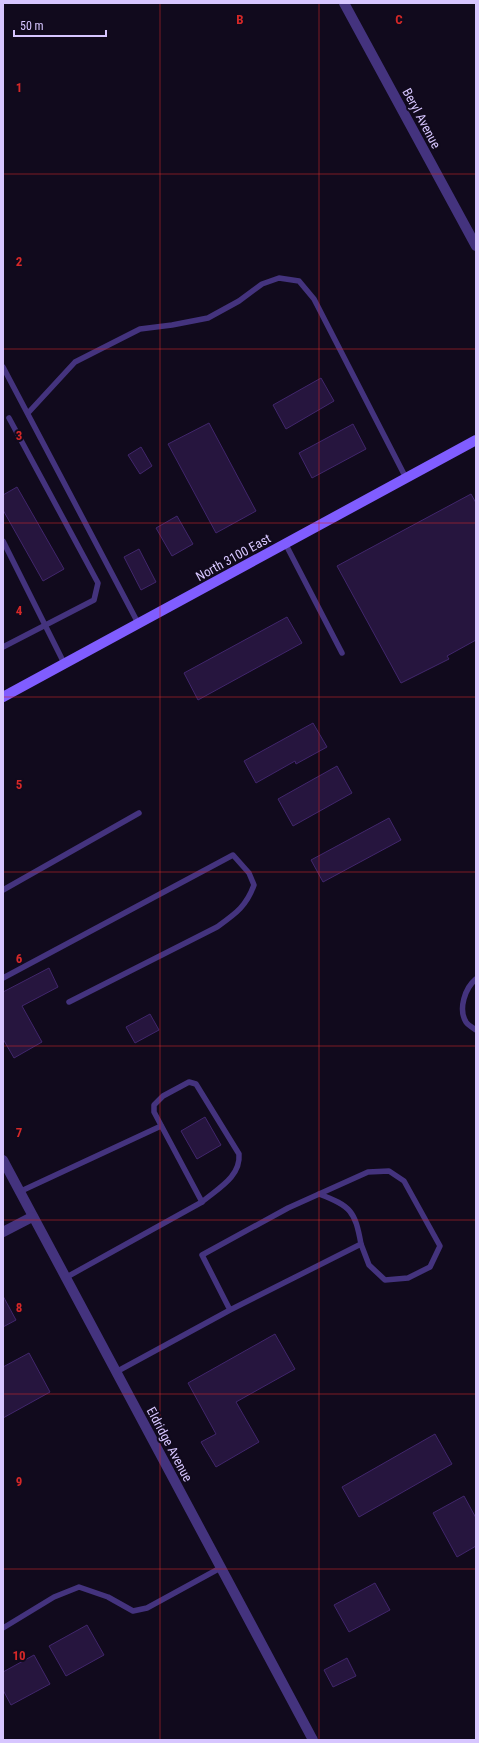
<svg xmlns="http://www.w3.org/2000/svg" width="479" height="1743" viewBox="0 0 479 1743" font-family="'Roboto Condensed',sans-serif">
<style>
.building{fill:#26153e;stroke:#41266c}
.lines{fill:none;stroke-linecap:round;stroke-linejoin:round}
.service{stroke:#44337e;stroke-width:5.5}
.minor{stroke:#44337e;stroke-width:10}
.secondary{stroke:#805dff;stroke-width:10}
.grid{fill:none;stroke:#d62828;stroke-width:1;stroke-opacity:0.55}
.labels{text-anchor:middle;stroke-width:4;stroke-linejoin:round;paint-order:stroke}
.street-label{font-size:13px;fill:#d7c6ff;stroke:#110a1d}
.grid-label{font-size:13px;text-anchor:middle;font-weight:bold;fill:#d62828;stroke:#110a1d;stroke-width:4;stroke-linejoin:round;paint-order:stroke}
</style>
<rect width="100%" height="100%" fill="#110a1d"/>
<!-- building -->
<g class="building">
<path d="M 321,378 L 334,401 L 286,429 L 273,405 Z"/>
<path d="M 209,423 L 256,511 L 216,533 L 168,444 Z"/>
<path d="M 353,424 L 366,449 L 312,478 L 299,453 Z"/>
<path d="M 141,447 L 152,466 L 140,474 L 128,455 Z"/>
<path d="M 17,487 L 64,569 L 43,581 L 3,510 L 3,495 Z"/>
<path d="M 471,494 L 476,503 L 476,640 L 447,656 L 449,659 L 401,683 L 337,566 Z"/>
<path d="M 177,516 L 193,544 L 172,556 L 156,528 Z"/>
<path d="M 139,549 L 156,582 L 141,590 L 124,557 Z"/>
<path d="M 287,617 L 302,643 L 198,700 L 184,673 Z"/>
<path d="M 313,723 L 327,747 L 296,764 L 295,761 L 256,783 L 244,761 Z"/>
<path d="M 337,766 L 352,793 L 293,826 L 278,799 Z"/>
<path d="M 389,818 L 401,840 L 323,882 L 311,860 Z"/>
<path d="M 49,968 L 58,987 L 22,1006 L 42,1042 L 14,1058 L 3,1039 L 3,992 Z"/>
<path d="M 150,1014 L 159,1030 L 135,1043 L 126,1027 Z"/>
<path d="M 205,1117 L 221,1145 L 197,1159 L 181,1131 Z"/>
<path d="M 3,1296 L 16,1320 L 3,1327 Z"/>
<path d="M 275,1334 L 295,1369 L 236,1402 L 259,1442 L 216,1467 L 201,1442 L 216,1434 L 188,1383 Z"/>
<path d="M 29,1353 L 50,1392 L 3,1418 L 3,1367 Z"/>
<path d="M 435,1434 L 452,1464 L 359,1517 L 342,1487 Z"/>
<path d="M 464,1496 L 476,1518 L 476,1546 L 457,1557 L 433,1513 Z"/>
<path d="M 375,1583 L 390,1610 L 349,1632 L 334,1605 Z"/>
<path d="M 87,1625 L 104,1655 L 66,1676 L 49,1646 Z"/>
<path d="M 34,1655 L 50,1684 L 11,1705 L 3,1690 L 3,1672 Z"/>
<path d="M 347,1658 L 356,1676 L 333,1687 L 324,1670 Z"/>
</g>
<g class="lines">
<!-- service -->
<g class="service">
<path d="M 3,367 L 138,623"/>
<path d="M 28,413 L 75,362 L 140,329 L 172,325 L 208,318 L 239,301 L 262,284 L 279,278 L 299,281 L 314,299 L 406,478"/>
<path d="M 3,541 L 64,663"/>
<path d="M 285,543 L 342,653"/>
<path d="M 3,647 L 94,600 L 98,583 L 9,418"/>
<path d="M 3,890 L 139,813"/>
<path d="M 3,978 L 233,855 L 249,873 L 254,885 C 246,907 235,914 217,927 L 69,1002"/>
<path d="M 476,979 C 465,988 458,1009 466,1022 C 468,1025 473,1028 476,1030"/>
<path d="M 189,1082 L 196,1084 L 239,1154 C 241,1177 217,1189 202,1202 L 154,1112 L 154,1105 L 163,1096 Z"/>
<path d="M 19,1192 L 161,1126"/>
<path d="M 319,1194 C 351,1206 355,1211 361,1244"/>
<path d="M 65,1278 L 202,1202"/>
<path d="M 116,1372 L 230,1310 L 361,1244 L 369,1265 L 385,1280 L 408,1278 L 430,1267 L 440,1246 L 404,1181 L 389,1171 L 368,1172 L 288,1208 L 202,1255 L 230,1310"/>
<path d="M 3,1628 L 54,1597 L 79,1587 L 108,1597 L 133,1611 L 147,1608 L 222,1567"/>
</g>
<!-- minor -->
<g class="minor">
<path d="M 344,3 L 476,246"/>
<path d="M 3,1160 L 313,1740"/>
<path d="M 3,1232 L 32,1217"/>
</g>
<!-- secondary -->
<path class="secondary" d="M 3,697 L 476,440"/>
</g>
<!-- grid -->
<path class="grid" d="M 160,3 L 160,1740M 319,3 L 319,1740M 3,174 L 476,174M 3,349 L 476,349M 3,523 L 476,523M 3,697 L 476,697M 3,872 L 476,872M 3,1046 L 476,1046M 3,1220 L 476,1220M 3,1394 L 476,1394M 3,1569 L 476,1569"/>
<g class="labels">
<!-- street labels -->
<g class="street-label">
<text transform="translate(422 118) rotate(62)" y="5">Beryl Avenue</text>
<text transform="translate(233 557) rotate(-29)" y="5">North 3100 East</text>
<text transform="translate(170 1444) rotate(62)" y="5">Eldridge Avenue</text>
</g>
</g>
<g class="grid-label">
<text x="240" y="24">B</text>
<text x="399" y="24">C</text>
<text x="19" y="92">1</text>
<text x="19" y="266">2</text>
<text x="19" y="440">3</text>
<text x="19" y="615">4</text>
<text x="19" y="789">5</text>
<text x="19" y="963">6</text>
<text x="19" y="1137">7</text>
<text x="19" y="1312">8</text>
<text x="19" y="1486">9</text>
<text x="19" y="1660">10</text>
</g>
<!-- border -->
<rect width="479" height="1743" fill="none" stroke="#d7c6ff" stroke-width="8"/>
<!-- scale -->
<path d="M14 30v6h92v-6" fill="none" stroke="#d7c6ff" stroke-width="2"/>
<text x="20" y="30" font-size="12" fill="#d7c6ff" stroke="#110a1d" stroke-width="3" paint-order="stroke">50 m</text>
</svg>
